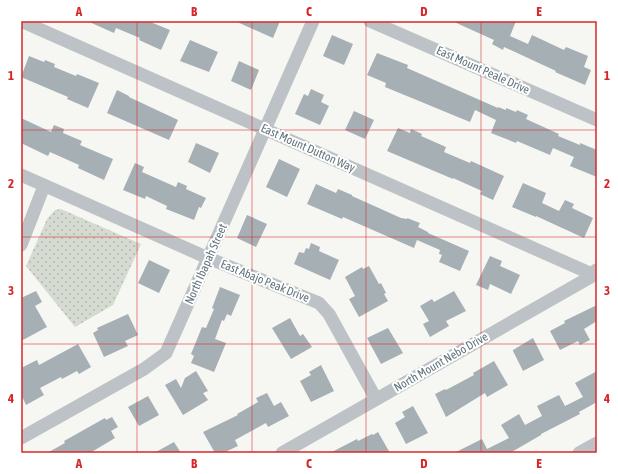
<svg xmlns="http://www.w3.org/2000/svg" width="618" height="474" viewBox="0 0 618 474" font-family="'Asap Condensed',sans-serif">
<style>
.park{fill:url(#park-dots)}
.building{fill:#a6b0b4}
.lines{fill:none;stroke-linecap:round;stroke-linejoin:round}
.minor{stroke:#bcc2c5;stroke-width:13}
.grid{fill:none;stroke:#d62828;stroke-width:1;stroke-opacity:0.55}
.labels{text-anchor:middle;stroke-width:4;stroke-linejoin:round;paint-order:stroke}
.street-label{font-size:12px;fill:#62757d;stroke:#fff}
.neatline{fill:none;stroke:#d62828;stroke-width:1.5}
.grid-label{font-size:13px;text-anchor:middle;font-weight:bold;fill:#d62828}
</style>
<defs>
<pattern id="park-dots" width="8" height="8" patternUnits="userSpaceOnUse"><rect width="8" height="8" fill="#d6dbd2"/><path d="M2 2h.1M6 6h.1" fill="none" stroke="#b1b6b0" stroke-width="1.8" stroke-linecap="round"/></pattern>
</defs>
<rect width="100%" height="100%" fill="#f6f6f3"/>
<!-- park -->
<path class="park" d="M 61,209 L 141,244 L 113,305 L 75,327 L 26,266 L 47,219 L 55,210 Z"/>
<!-- building -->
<g class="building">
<path d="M 87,21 L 148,21 L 170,30 L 161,50 L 139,40 L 140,38 L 116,28 L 114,33 Z"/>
<path d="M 235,21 L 280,21 L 273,38 Z"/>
<path d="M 452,21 L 516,21 L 510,36 L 528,44 L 532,35 L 564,50 L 566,47 L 588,56 L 584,67 L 591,70 L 585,85 L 555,72 L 556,71 L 504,47 L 503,50 L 492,44 L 494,40 Z"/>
<path d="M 332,35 L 353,44 L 344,65 L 323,56 Z"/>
<path d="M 190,40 L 218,52 L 209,72 L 180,61 Z"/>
<path d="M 377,53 L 408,65 L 407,68 L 498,108 L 498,107 L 506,110 L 506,108 L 516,112 L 517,110 L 528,115 L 526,119 L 559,134 L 558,136 L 580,145 L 580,143 L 597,150 L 597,177 L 570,166 L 574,157 L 553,148 L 550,155 L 517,141 L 516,143 L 491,133 L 496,120 L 475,110 L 470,122 L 385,87 L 386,83 L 367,75 Z"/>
<path d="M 29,56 L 44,62 L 45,60 L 55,64 L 54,67 L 76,76 L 77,74 L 99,83 L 88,108 L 67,99 L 68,97 L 21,77 Z"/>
<path d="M 239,61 L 259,70 L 251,90 L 231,81 Z"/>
<path d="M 311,89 L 324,95 L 321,102 L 329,106 L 320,125 L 295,114 L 304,94 L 308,96 Z"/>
<path d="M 117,90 L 129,96 L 129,97 L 178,120 L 169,140 L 107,113 Z"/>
<path d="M 354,111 L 374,120 L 365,139 L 345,130 Z"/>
<path d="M 21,118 L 51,132 L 54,125 L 64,129 L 63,133 L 82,141 L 80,145 L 113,159 L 104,180 L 78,168 L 79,165 L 50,152 L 48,156 L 21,143 Z"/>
<path d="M 398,128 L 410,133 L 411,129 L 422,134 L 421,136 L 446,147 L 444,152 L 470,163 L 471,161 L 504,176 L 493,200 L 480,194 L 482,191 L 453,178 L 453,179 L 387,151 Z"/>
<path d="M 196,143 L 219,153 L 210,173 L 188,162 Z"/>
<path d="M 279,159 L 300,169 L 287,197 L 266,187 Z"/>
<path d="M 135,163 L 144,167 L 142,172 L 176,187 L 178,182 L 187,186 L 186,189 L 206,198 L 201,208 L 199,207 L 194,220 L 166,209 L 167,206 L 146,196 L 145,199 L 123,190 Z"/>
<path d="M 523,183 L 546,193 L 542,203 L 559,211 L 565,200 L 574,204 L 572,208 L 593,218 L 584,238 L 536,216 L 536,217 L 512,207 Z"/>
<path d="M 316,184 L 336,193 L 338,189 L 352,195 L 352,196 L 401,218 L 407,219 L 407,218 L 420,223 L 418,227 L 428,232 L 428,233 L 469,251 L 460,271 L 439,262 L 442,255 L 439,254 L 440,250 L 417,240 L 414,248 L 343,217 L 342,219 L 307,204 Z"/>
<path d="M 247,215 L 267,224 L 256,247 L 237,238 Z"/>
<path d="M 311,243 L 320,247 L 319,251 L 339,260 L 330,280 L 294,264 L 299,252 L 304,253 L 306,248 L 309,249 Z"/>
<path d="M 490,256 L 502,261 L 500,266 L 520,275 L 511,294 L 490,284 L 488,290 L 476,285 Z"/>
<path d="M 149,260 L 170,270 L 159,293 L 138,283 Z"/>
<path d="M 369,266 L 379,284 L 381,283 L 386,293 L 384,294 L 388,301 L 359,317 L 349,299 L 355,296 L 345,277 L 362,267 L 363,269 Z"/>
<path d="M 220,287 L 240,295 L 231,316 L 227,314 L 224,321 L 222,320 L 215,339 L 226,343 L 214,372 L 191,363 L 194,356 L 191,354 L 202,327 L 206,328 L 214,309 L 212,308 Z"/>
<path d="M 36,291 L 42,302 L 35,306 L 47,327 L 21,341 L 21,298 Z"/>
<path d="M 454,291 L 466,311 L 446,321 L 449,326 L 430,337 L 423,324 L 429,321 L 420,306 L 432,299 L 434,302 Z"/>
<path d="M 597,305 L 597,321 L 584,329 L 590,340 L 580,345 L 578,341 L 560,350 L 550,331 L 565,323 L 564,321 Z"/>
<path d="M 128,314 L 138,335 L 125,341 L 128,346 L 104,357 L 93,333 L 98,330 L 97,328 Z"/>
<path d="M 290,318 L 300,336 L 303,334 L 312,347 L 291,359 L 272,328 Z"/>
<path d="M 388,328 L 403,353 L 381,364 L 367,338 Z"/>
<path d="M 533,338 L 544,360 L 523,371 L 513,351 L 513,350 Z"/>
<path d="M 78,344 L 91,367 L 79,374 L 77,371 L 62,379 L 61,377 L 40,388 L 44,395 L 26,405 L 21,394 L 21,368 L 37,360 L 39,365 Z"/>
<path d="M 494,361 L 508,385 L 487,397 L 485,393 L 446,417 L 435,394 L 445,389 L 446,390 L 474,375 L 473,373 Z"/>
<path d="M 321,365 L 334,391 L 311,402 L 300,381 L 311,375 L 309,372 Z"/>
<path d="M 196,371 L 208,391 L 203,393 L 208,400 L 183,415 L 165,385 L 176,379 L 181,388 L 185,378 Z"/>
<path d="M 597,371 L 597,402 L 579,412 L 580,414 L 541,434 L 541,435 L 510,453 L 454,453 L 482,439 L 487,449 L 509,438 L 501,425 L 519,414 L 525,425 L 542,416 L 537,406 L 559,395 L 565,406 L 583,397 L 575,383 Z"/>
<path d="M 267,393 L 274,406 L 281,402 L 289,416 L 268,427 L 266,423 L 235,440 L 238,446 L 223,453 L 215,453 L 203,432 L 238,415 L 237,414 L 258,402 L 256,398 Z"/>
<path d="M 148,396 L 159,415 L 139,426 L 128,407 Z"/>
<path d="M 413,406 L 428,433 L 406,444 L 395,423 L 405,417 L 402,412 Z"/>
<path d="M 112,417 L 118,427 L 111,431 L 115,438 L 90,453 L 47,453 L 65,443 L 64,441 L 105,418 L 106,420 Z"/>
<path d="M 378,432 L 390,453 L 330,453 L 357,439 L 358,441 L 372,434 L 373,435 Z"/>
<path d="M 174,442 L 181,453 L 154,453 Z"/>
</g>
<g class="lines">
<!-- minor -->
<g class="minor">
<path d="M 21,21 L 594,275"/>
<path d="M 370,21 L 597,120"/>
<path d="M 21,175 L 208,258 L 319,303 L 329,314 L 376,399"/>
<path d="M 21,245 L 44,186"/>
<path d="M 21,438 L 144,369 L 166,353 L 313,21"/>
<path d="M 282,453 L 594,275 L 596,270"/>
<path d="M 579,453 L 597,443"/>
</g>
</g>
<!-- grid -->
<path class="grid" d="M 137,21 L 137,453M 252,21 L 252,453M 366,21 L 366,453M 481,21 L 481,453M 21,130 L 597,130M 21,237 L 597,237M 21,344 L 597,344"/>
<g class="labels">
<!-- street labels -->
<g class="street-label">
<text transform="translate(483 70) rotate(24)" y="4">East Mount Peale Drive</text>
<text transform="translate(308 148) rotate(24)" y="4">East Mount Dutton Way</text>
<text transform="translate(206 264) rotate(-66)" y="4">North Ibapah Street</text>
<text transform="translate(265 281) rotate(22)" y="4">East Abajo Peak Drive</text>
<text transform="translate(441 362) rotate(-30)" y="4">North Mount Nebo Drive</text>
</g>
</g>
<!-- border -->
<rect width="618" height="474" fill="none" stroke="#ffffff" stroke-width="44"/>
<rect x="22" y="22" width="574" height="430" class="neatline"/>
<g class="grid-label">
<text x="79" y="16">A</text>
<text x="194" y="16">B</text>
<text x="309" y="16">C</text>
<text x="424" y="16">D</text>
<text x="539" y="16">E</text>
<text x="11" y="80">1</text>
<text x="607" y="80">1</text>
<text x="11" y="188">2</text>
<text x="607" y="188">2</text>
<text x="11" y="295">3</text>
<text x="607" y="295">3</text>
<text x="11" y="403">4</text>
<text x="607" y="403">4</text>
<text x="79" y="468">A</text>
<text x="194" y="468">B</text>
<text x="309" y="468">C</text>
<text x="424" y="468">D</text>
<text x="539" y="468">E</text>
</g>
</svg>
